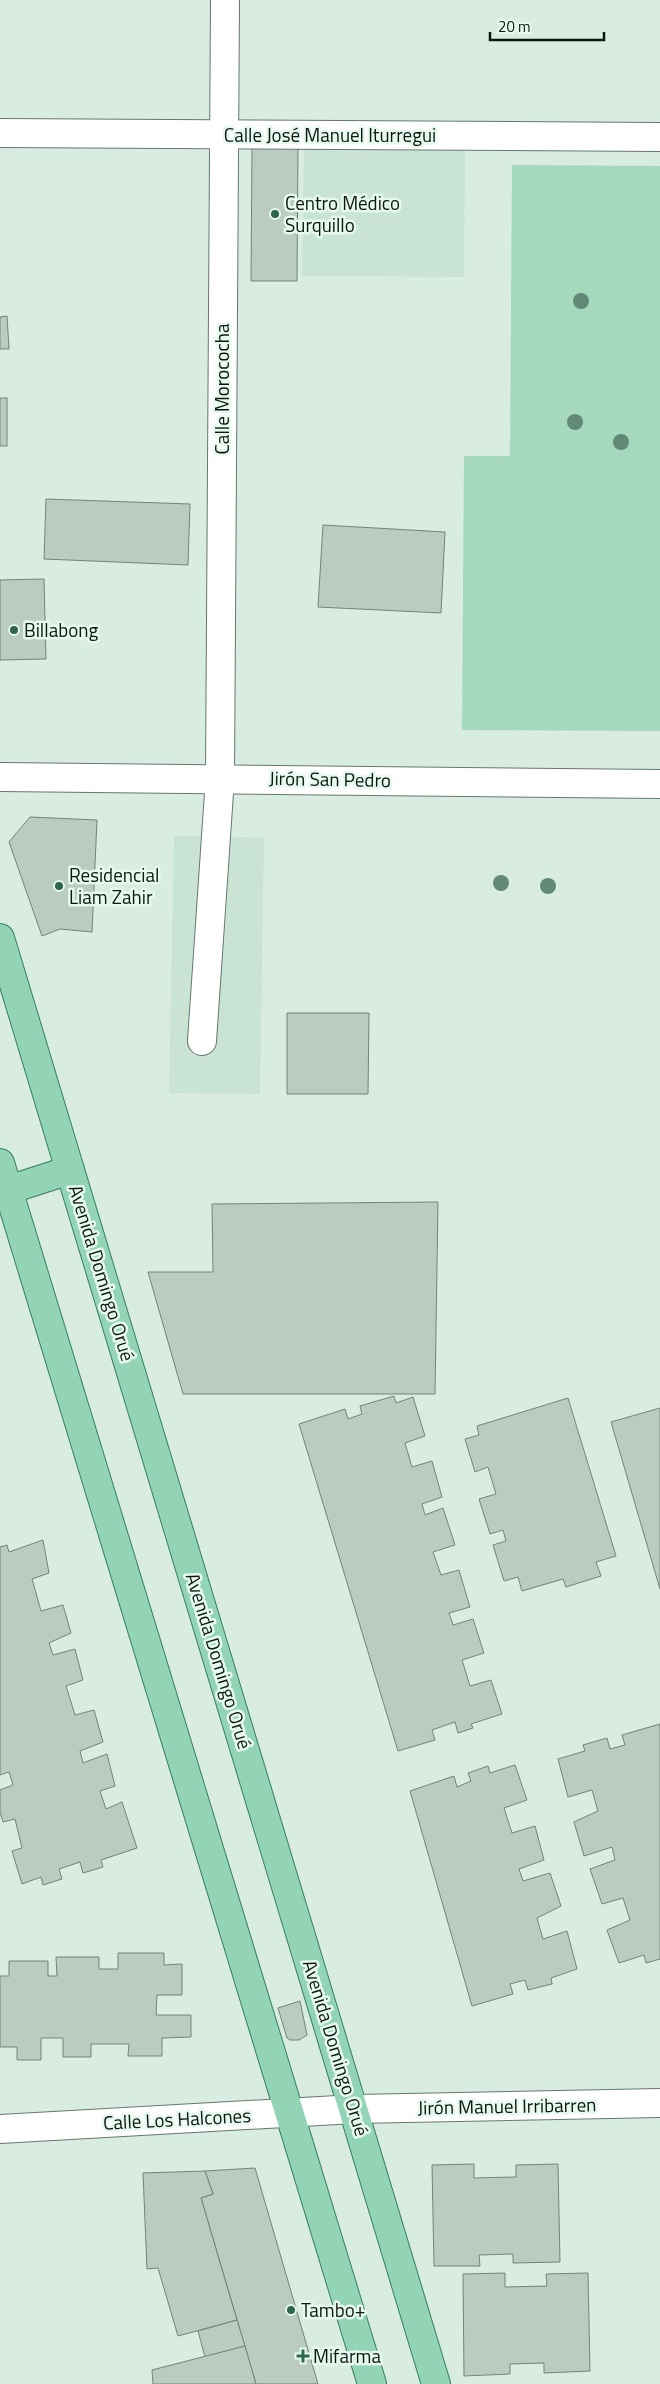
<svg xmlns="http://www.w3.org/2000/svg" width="660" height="2384" viewBox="0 0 660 2384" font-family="'Titillium Web',sans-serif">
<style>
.built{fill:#c9e4d5}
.pitch{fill:#a5d8bd}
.building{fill:#baccc2;stroke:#72837a}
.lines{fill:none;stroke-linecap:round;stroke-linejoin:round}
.minor-casing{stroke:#66776e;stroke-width:30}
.major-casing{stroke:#367f5e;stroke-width:30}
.minor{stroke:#fff;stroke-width:28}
.major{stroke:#93d4b7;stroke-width:28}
.tree{fill:#628878}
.poi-dot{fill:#2e654b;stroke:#e6f9ee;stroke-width:2}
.labels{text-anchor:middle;stroke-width:5;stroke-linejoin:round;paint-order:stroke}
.street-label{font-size:19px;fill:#0f1612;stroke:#e6f9ee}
.poi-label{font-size:19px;fill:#0f1612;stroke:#e6f9ee;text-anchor:start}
</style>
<rect width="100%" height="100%" fill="#d9ece1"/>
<!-- built -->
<g class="built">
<path d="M 304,148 L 465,149 L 464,277 L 302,276 Z"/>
<path d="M 174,836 L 264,837 L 260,1094 L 169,1093 Z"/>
</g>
<!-- pitch -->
<path class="pitch" d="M 512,165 L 660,166 L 660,731 L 462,730 L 464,456 L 510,456 Z"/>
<!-- building -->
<g class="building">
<path d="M 252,146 L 298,146 L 297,281 L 251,281 Z"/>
<path d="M 7,316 L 9,349 L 0,349 L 0,317 Z"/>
<rect x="0" y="398" width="7" height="48"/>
<path d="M 46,499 L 190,504 L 188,565 L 44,559 Z"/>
<path d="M 323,525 L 445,532 L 441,613 L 318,607 Z"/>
<path d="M 44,579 L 46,659 L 0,660 L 0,580 Z"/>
<path d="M 30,817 L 97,820 L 92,932 L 60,929 L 42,936 L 9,842 Z"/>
<path d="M 287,1013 L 369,1013 L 368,1094 L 287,1094 Z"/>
<path d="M 438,1202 L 435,1394 L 183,1394 L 148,1272 L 213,1272 L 212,1204 Z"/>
<path d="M 394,1396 L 396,1403 L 413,1397 L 425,1436 L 405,1443 L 412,1467 L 432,1461 L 442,1497 L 422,1504 L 425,1515 L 443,1508 L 455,1545 L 433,1552 L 441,1575 L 459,1570 L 470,1607 L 449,1613 L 453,1625 L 473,1619 L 484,1653 L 462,1660 L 470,1686 L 491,1680 L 502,1714 L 471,1724 L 473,1728 L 458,1733 L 455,1722 L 432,1730 L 435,1740 L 398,1751 L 299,1424 L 345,1409 L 348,1419 L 362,1414 L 360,1406 Z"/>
<path d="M 568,1398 L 616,1556 L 596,1562 L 601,1576 L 566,1587 L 563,1579 L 522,1591 L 518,1577 L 504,1581 L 493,1545 L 506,1541 L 503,1530 L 490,1534 L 479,1499 L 496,1494 L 488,1467 L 475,1472 L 465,1439 L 479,1435 L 477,1426 Z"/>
<path d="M 660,1408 L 660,1589 L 611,1422 Z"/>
<path d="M 43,1540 L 49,1573 L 32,1579 L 41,1611 L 63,1605 L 71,1633 L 49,1643 L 53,1655 L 75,1649 L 83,1680 L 66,1686 L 75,1715 L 94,1710 L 103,1742 L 80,1751 L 83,1763 L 107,1754 L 115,1786 L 100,1791 L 106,1809 L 122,1802 L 137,1848 L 101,1860 L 103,1867 L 83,1873 L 80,1862 L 59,1869 L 62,1879 L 43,1885 L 41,1877 L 22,1884 L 12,1851 L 22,1848 L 15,1819 L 3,1822 L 0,1812 L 0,1790 L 13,1785 L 9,1772 L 0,1775 L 0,1547 L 7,1545 L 9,1552 Z"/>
<path d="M 660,1724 L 660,1959 L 646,1963 L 644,1955 L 619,1963 L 607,1930 L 630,1920 L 623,1898 L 602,1904 L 590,1869 L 615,1860 L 612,1847 L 584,1856 L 574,1822 L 598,1811 L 592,1790 L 568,1797 L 558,1759 L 585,1751 L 583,1745 L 607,1738 L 610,1749 L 625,1745 L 622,1735 Z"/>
<path d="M 515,1765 L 527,1800 L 504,1808 L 512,1833 L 535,1826 L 544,1860 L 519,1869 L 523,1881 L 550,1873 L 561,1906 L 537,1918 L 543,1939 L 567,1931 L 577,1969 L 551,1978 L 552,1984 L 528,1990 L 525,1980 L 510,1984 L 513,1994 L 472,2006 L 410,1791 L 454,1776 L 457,1787 L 471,1781 L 468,1773 L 488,1766 L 490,1773 Z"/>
<path d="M 118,1953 L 164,1953 L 164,1965 L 182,1964 L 182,1995 L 157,1995 L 156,2015 L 191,2015 L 191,2037 L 162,2038 L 162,2056 L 128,2056 L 129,2044 L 91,2044 L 91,2057 L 63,2057 L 63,2038 L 41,2038 L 41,2060 L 17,2060 L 17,2047 L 0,2047 L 0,1976 L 9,1976 L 9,1961 L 48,1961 L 48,1976 L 57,1976 L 56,1957 L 99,1957 L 99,1969 L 118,1969 Z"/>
<path d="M 300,2001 L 307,2035 L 299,2040 L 290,2040 L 287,2038 L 278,2008 Z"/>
<path d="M 474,2164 L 474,2178 L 516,2177 L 516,2165 L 558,2164 L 560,2262 L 513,2263 L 513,2254 L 479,2255 L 480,2266 L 434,2266 L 432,2165 Z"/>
<path d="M 255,2168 L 318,2384 L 256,2384 L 201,2198 L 213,2194 L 205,2171 Z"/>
<path d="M 205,2171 L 213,2194 L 201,2198 L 237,2320 L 178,2336 L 158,2268 L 147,2269 L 143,2173 Z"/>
<path d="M 505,2273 L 505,2287 L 547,2286 L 546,2274 L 588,2273 L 590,2371 L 544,2373 L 544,2363 L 510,2364 L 510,2374 L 464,2376 L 463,2274 Z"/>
<path d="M 237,2320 L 245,2346 L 205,2357 L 198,2331 Z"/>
<path d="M 245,2346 L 256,2384 L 153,2384 L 152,2370 Z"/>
</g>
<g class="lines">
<defs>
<g id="minor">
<path d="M 0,133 L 660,137"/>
<path d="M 0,777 L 660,784"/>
<path d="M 202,1041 L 220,778 L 225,0"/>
<path d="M 0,2129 L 355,2109 L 660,2103"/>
</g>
<g id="major">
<path d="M 0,938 L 436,2384"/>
<path d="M 0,1163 L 372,2384"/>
<path d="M 8,1190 L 70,1170"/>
</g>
</defs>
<!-- minor casing -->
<use href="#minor" class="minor-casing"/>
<!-- major casing -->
<use href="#major" class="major-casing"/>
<!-- minor -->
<use href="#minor" class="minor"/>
<!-- major -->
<use href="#major" class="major"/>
</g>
<!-- trees -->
<g class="tree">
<circle cx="581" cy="301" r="8"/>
<circle cx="575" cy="422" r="8"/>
<circle cx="621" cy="442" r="8"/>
<circle cx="501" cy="883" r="8"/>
<circle cx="548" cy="886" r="8"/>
</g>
<!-- markers -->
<g class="poi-dot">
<circle cx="275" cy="214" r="5"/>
<circle cx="14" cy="630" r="5"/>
<circle cx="59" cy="886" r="5"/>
<circle cx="291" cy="2310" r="5"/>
<path d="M300.5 2348.5h5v5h5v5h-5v5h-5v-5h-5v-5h5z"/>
</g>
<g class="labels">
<!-- street labels -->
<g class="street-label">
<text x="330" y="142">Calle José Manuel Iturregui</text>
<text transform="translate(222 389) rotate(-90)" y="7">Calle Morococha</text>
<text transform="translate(330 779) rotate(1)" y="7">Jirón San Pedro</text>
<text transform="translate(102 1273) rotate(73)" y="7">Avenida Domingo Orué</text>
<text transform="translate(219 1661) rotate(73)" y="7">Avenida Domingo Orué</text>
<text transform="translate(336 2048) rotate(73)" y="7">Avenida Domingo Orué</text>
<text transform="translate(507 2106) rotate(-1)" y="7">Jirón Manuel Irribarren</text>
<text transform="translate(177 2119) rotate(-3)" y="7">Calle Los Halcones</text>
</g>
<!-- poi labels -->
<g class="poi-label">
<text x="285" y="210">Centro Médico<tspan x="285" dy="22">Surquillo</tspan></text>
<text x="24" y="637">Billabong</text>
<text x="69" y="882">Residencial<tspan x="69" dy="22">Liam Zahir</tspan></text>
<text x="301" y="2317">Tambo+</text>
<text x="313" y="2363">Mifarma</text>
</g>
</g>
<!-- scale -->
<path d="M490 32v8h114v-8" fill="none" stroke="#0f1612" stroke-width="2.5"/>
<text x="498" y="32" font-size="15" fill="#0f1612" stroke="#e6f9ee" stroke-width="4" paint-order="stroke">20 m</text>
</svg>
